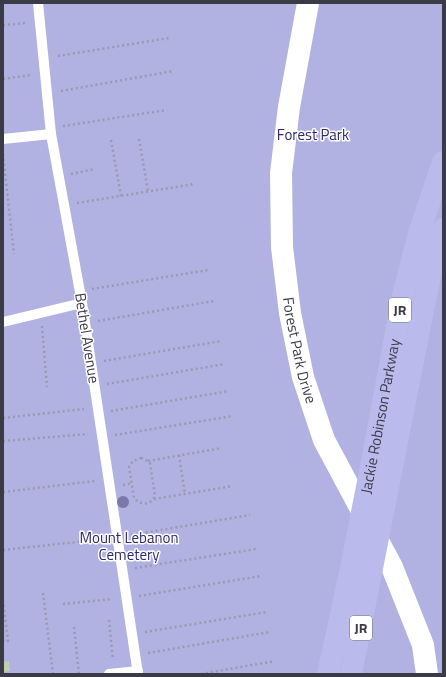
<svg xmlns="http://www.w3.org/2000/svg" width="446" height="677" viewBox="0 0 446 677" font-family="'Titillium Web',sans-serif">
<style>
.green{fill:#b1b2e1}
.building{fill:#c0ceb4}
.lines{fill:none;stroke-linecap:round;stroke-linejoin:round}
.path{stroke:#999aaf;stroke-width:2.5;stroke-dasharray:2 3;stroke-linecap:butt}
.service{stroke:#fff;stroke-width:10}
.tertiary{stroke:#fff;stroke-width:22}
.motorway{stroke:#babbec;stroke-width:22}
.tree{fill:#7c78aa}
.labels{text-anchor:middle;stroke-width:3;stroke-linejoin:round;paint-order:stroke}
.shield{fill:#fff;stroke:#75767e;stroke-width:1}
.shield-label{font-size:14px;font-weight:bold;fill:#3a3b46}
.park-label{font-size:15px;fill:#2f276a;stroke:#fff}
.street-label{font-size:15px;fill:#3a3b46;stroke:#fff}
</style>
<rect width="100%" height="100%" fill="#dbdcf9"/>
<!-- green -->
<rect class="green" x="3" y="3" width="440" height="671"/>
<!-- building -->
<path class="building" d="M 9,661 L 10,671 L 3,672 L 3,662 Z"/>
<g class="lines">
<!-- path -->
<g class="path">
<path d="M 98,3 L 98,4"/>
<path d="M 3,25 L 26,23"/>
<path d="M 58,56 L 169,38"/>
<path d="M 3,79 L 31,75"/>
<path d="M 61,91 L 174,71"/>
<path d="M 63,126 L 167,110"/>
<path d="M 139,139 L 148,191"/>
<path d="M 111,140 L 121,196"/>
<path d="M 3,154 L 14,254"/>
<path d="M 71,174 L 95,169"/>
<path d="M 77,203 L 194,184"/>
<path d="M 92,289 L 208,270"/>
<path d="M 98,321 L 214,301"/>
<path d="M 42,326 L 47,387"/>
<path d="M 104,361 L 221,341"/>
<path d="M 107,384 L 225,364"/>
<path d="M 111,411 L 229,391"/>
<path d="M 3,418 L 84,409"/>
<path d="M 115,435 L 233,416"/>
<path d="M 3,441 L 88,434"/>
<path d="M 179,455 L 185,494"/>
<path d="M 141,458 L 148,461 L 150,463 L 155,496 C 151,505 141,506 134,498 L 129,467 L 133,461 Z"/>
<path d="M 148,461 L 222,448"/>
<path d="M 123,485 L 132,483"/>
<path d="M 3,492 L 95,481"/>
<path d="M 154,499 L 233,486"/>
<path d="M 131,535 L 250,515"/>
<path d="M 3,550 L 104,539"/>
<path d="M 135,568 L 256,549"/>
<path d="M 43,593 L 53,674"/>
<path d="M 139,596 L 261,576"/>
<path d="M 3,600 L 8,641 L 3,641"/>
<path d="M 63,604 L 112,599"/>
<path d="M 109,620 L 113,660"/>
<path d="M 74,627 L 79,674"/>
<path d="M 145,632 L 267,612"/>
<path d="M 148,653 L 270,632"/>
<path d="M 201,674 L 275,661"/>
</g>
<!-- service -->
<g class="service">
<path d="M 38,3 L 51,134 L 82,303 L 138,674"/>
<path d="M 3,139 L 51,134"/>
<path d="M 3,322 L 82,303"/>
<path d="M 109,674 L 138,671"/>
</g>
<!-- tertiary -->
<path class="tertiary" id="s1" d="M 308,3 L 289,107 L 281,173 L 282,247 L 290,313 L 303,377 L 324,440 L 392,567 L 423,645 L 427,674"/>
<!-- motorway -->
<g class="motorway">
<path id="s2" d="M 328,674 L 350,573 L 372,462 L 403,295 L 420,230 L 443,162"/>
<path d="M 351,674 L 426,295 L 435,255 L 443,229"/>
</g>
</g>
<!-- trees -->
<circle class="tree" cx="123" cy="502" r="6"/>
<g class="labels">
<!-- shield labels -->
<g class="shield">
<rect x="389" y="298" width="22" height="24" rx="3"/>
<rect x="350" y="616" width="22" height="24" rx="3"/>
</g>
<g class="shield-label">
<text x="400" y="315">JR</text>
<text x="361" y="633">JR</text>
</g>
<!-- park labels -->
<g class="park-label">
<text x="313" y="140">Forest Park</text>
<text x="129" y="543">Mount Lebanon<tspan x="129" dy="17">Cemetery</tspan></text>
</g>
<!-- street labels -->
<g class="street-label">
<text transform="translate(87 338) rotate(81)" y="5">Bethel Avenue</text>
<text dy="5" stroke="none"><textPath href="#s1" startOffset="351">Forest Park Drive</textPath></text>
<text dy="5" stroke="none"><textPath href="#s2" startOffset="263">Jackie Robinson Parkway</textPath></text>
</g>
</g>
<!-- border -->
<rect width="446" height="677" fill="none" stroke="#3a3b46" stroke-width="8"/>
</svg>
